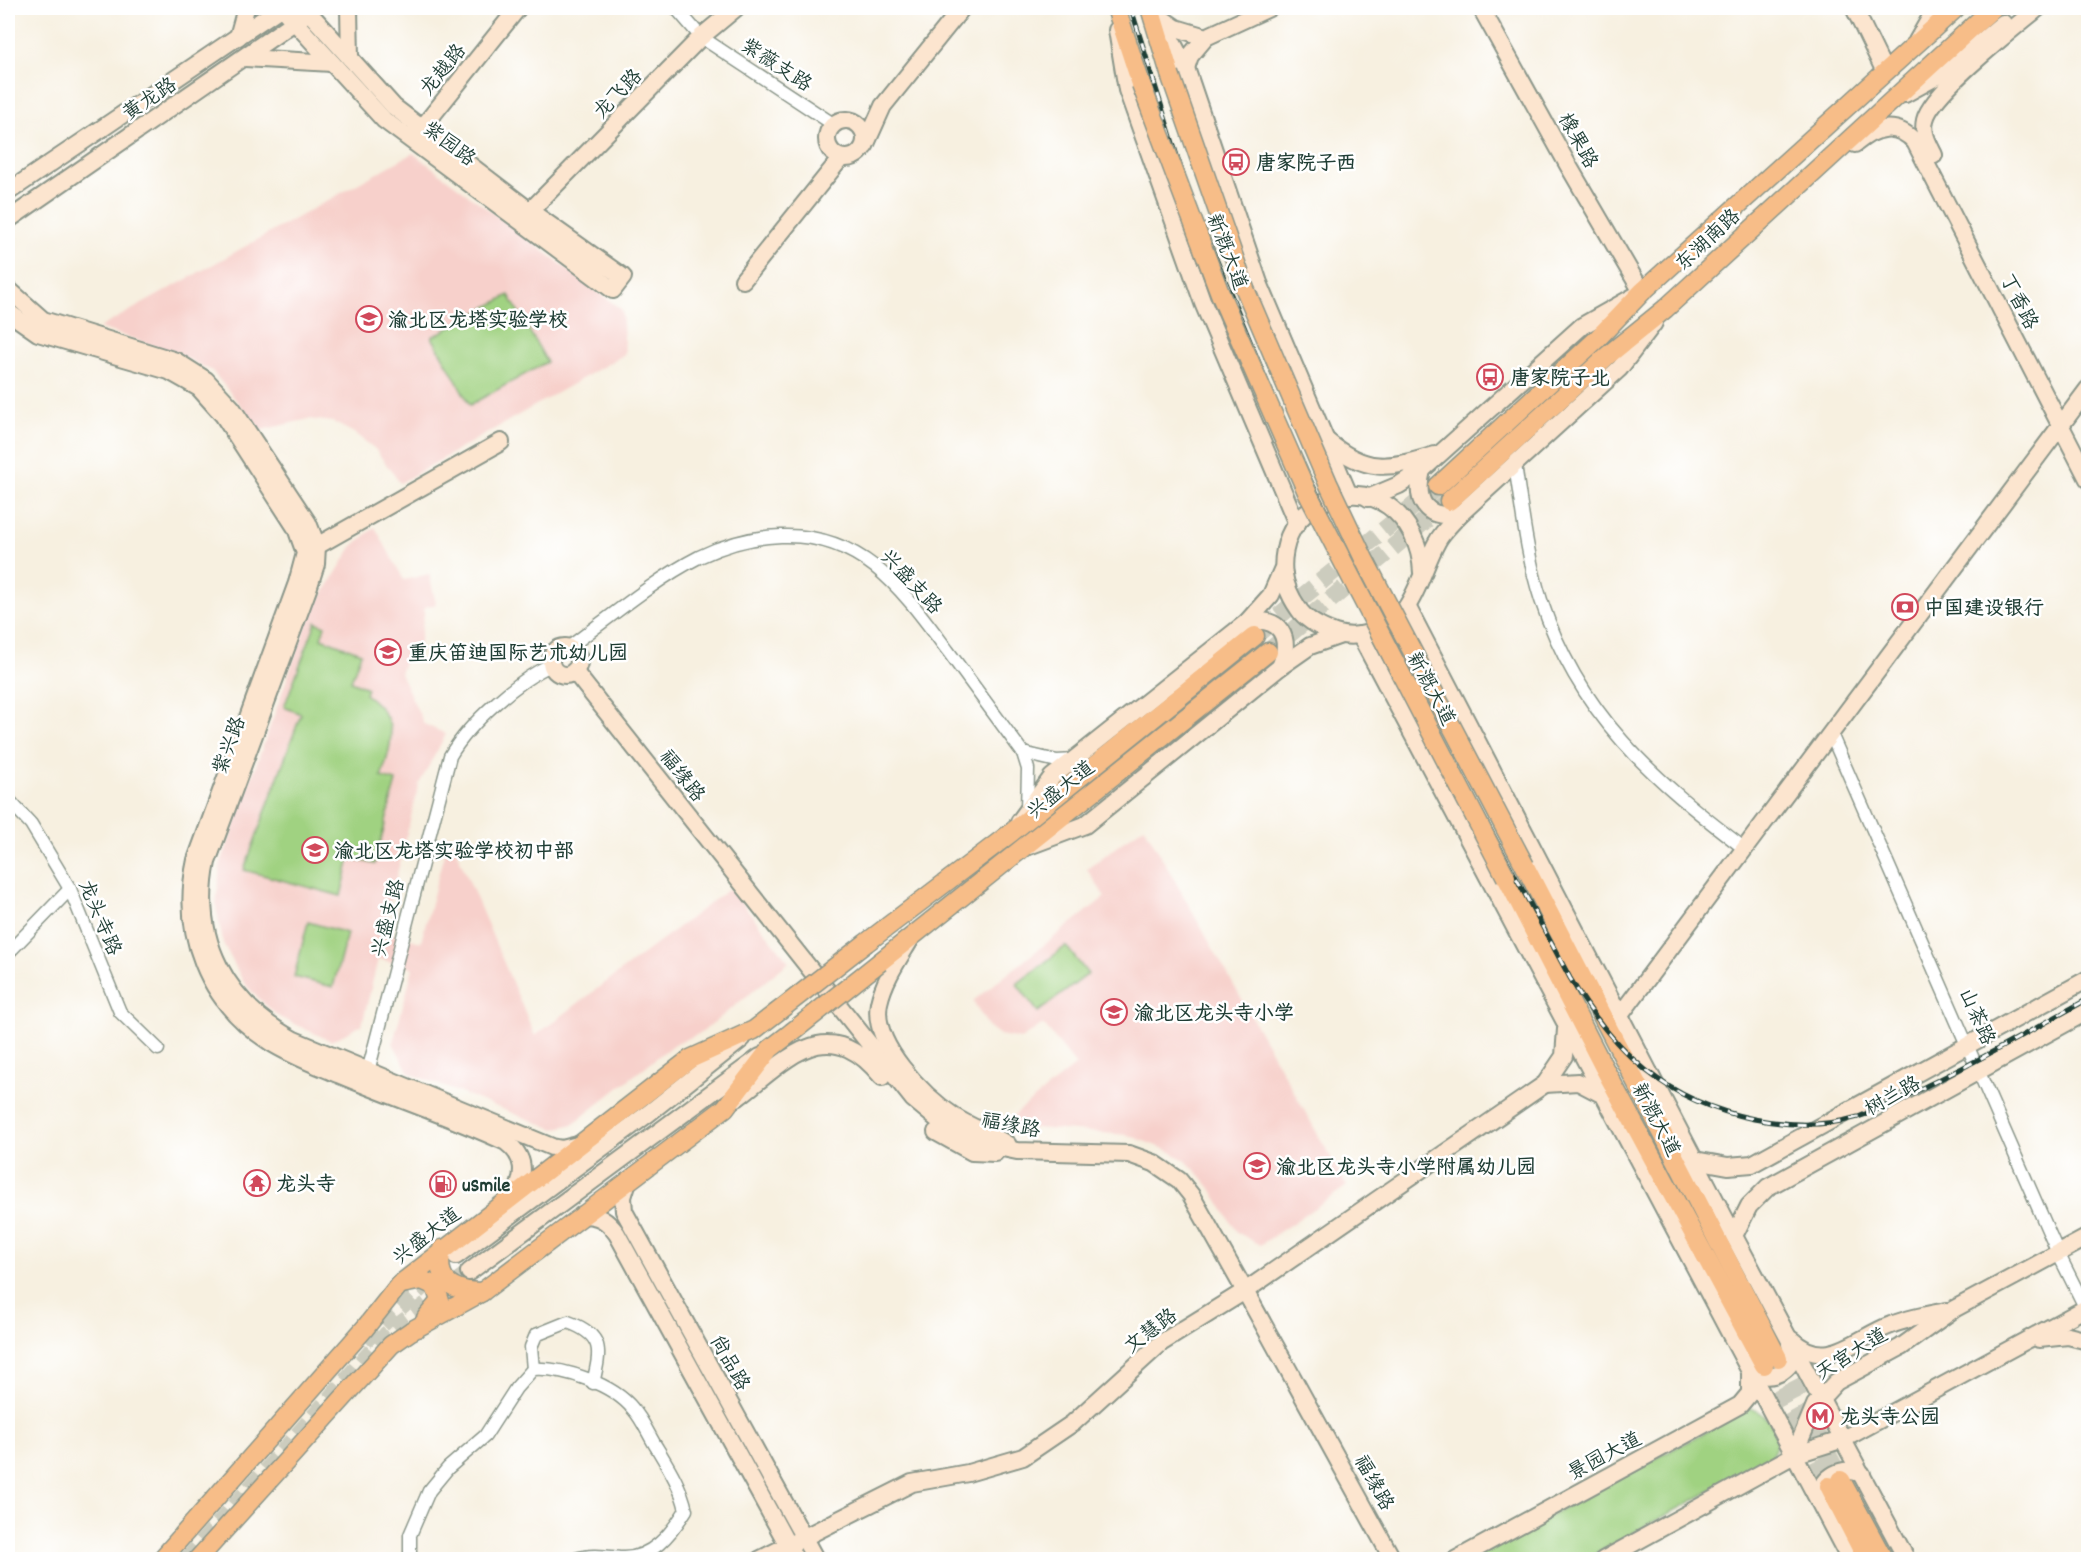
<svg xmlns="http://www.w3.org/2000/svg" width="2096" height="1567" viewBox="0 0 2096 1567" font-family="Dekko,'LXGW WenKai TC',sans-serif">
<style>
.built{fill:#f7d0cb}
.green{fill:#a0d281;stroke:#60885a;stroke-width:1.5}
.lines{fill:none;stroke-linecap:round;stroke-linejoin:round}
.secondary-tunnel{stroke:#ccccbe;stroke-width:16;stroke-dasharray:16 8;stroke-linecap:butt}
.primary-tunnel{stroke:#ccccbe;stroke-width:18;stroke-dasharray:18 9;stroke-linecap:butt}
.street-casing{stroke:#8b968a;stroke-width:15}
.secondary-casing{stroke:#8b968a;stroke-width:20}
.primary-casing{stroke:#8b968a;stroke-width:21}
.street{stroke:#fff;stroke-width:12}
.secondary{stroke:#fce5cf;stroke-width:16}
.primary{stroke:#f7bd88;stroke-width:18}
.rail-casing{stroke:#1f3d34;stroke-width:5}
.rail{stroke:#fff;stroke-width:3;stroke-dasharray:9;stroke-linecap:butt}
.primary-bridge-casing{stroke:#8b968a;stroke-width:21;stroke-linecap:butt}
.primary-bridge{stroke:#f7bd88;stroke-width:18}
.labels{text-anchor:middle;stroke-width:5;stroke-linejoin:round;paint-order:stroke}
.street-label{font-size:20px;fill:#1f3d34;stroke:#fff}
.poi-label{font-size:20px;font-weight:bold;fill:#1f3d34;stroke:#fff;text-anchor:start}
</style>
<rect width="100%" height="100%" fill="#fff"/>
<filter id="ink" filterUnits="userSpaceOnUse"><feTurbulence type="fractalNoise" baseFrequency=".0167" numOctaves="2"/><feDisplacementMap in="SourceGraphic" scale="12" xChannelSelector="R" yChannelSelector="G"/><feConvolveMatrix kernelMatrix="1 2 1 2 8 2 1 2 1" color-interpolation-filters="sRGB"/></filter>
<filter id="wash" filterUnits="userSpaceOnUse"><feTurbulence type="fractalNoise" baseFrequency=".008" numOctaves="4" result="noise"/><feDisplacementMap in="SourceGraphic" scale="24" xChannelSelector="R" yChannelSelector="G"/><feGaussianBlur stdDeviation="1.35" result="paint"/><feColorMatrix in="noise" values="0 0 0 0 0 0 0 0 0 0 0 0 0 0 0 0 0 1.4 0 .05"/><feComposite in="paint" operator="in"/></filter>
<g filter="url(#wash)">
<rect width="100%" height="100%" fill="#f7f0e0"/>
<!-- built -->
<g class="built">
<path d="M 413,153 L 622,310 L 625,354 L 400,483 L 375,449 L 354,433 L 333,422 L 309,419 L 261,430 L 212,371 L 177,353 L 99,328 Z"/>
<path d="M 375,527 L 404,580 L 429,574 L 436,604 L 425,607 L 419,647 L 406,657 L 400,673 L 424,724 L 446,734 L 419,784 L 383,932 L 421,942 L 449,834 L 535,1036 L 730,888 L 789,962 L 701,1033 L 674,1044 L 573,1124 L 554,1129 L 409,1073 L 393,1043 L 413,968 L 378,959 L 362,1025 L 331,1041 L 279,1017 L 259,999 L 244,983 L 223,943 L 216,906 L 220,866 L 310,615 L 352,547 Z"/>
<path d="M 1144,826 L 1347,1186 L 1260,1245 L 1237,1232 L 1210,1187 L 1198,1173 L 1185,1160 L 1167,1150 L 1128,1135 L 1009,1126 L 1016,1120 L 1014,1115 L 1076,1065 L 1043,1024 L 1021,1039 L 1000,1035 L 988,1026 L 973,1001 L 1105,897 L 1087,869 Z"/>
</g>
<!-- green -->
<g class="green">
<path d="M 509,295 L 547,362 L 470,405 L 432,337 Z"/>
<path d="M 316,622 L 325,626 L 321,638 L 361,653 L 351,681 L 367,688 L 365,694 C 400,719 393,742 381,777 L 396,781 L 375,864 L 350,858 L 341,896 L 244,870 L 301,714 L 284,707 Z"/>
<path d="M 308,922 L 347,933 L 333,987 L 294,977 Z"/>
<path d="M 1066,946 L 1088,974 L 1038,1012 L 1017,984 Z"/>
<path d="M 1750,1408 C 1773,1416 1786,1440 1768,1460 L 1585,1559 L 1466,1560 Z"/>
</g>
</g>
<g filter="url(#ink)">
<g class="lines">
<!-- secondary-tunnel -->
<g class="secondary-tunnel">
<path d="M 365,1341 L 456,1256"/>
<path d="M 186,1560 L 386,1334 L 469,1272"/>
</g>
<!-- primary-tunnel -->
<g class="primary-tunnel">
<path d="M 1258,633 L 1438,486"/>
<path d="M 1268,652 L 1446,503"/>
<path d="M 1778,1358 L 1841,1480"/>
<path d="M 1764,1365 L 1829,1486"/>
</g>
<defs>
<g id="street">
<path d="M 676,8 L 701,37 L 833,124"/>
<path d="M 1515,465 C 1522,510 1527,557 1541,600 C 1579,715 1652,778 1745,849"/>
<path d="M 568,648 C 609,618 654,580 699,557 C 726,544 751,537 781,536 C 864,533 903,591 948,651 C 973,685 998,719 1023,753 L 1028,769 L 1027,811"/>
<path d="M 1831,734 L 2058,1253 L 2088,1313"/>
<path d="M 1023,753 L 1057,761 L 1074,760"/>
<path d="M 8,799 L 31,824 L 70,889 L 120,1012 L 158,1049"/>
<path d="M 8,953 L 70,889"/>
<path d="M 366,1079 L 450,756 C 470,722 517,681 552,664"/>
<path d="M 533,1369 L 531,1347 L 536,1335 L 568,1322 C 604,1335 601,1350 593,1383"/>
<path d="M 410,1560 L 410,1535 L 429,1491 L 448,1468 L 485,1436 L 516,1388 L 533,1369 C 563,1367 613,1384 633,1409 C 643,1420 649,1436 657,1448 C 669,1468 681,1487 686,1510 C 671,1534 651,1560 620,1558 C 603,1556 589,1554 573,1560"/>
</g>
<g id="secondary">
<path d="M 282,8 L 384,120 L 613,290 L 623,277 L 530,211 L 394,107 L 305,8"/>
<path d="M 349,8 L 350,58"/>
<path d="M 1854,8 L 1885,72"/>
<path d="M 1156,11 L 1186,68 L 1259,283 L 1349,495"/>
<path d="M 1160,17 L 1176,28 L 1206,37 L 1190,56 L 1186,68"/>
<path d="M 1117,30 L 1127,90 L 1203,303 L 1297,524"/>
<path d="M 238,37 L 246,8"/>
<path d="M 1206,37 L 1269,8"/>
<path d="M 1917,41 L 1936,8"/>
<path d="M 245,58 L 332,63"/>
<path d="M 1905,94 L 1945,72 L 2003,23"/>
<circle cx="846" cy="139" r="19"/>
<path d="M 422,128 L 518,8"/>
<path d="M 1855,144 C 1875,127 1896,121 1915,142 L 2088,479"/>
<path d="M 865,146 L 883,106 L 962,8"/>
<path d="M 1934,155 C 1928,143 1922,133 1925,120 C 1931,92 2014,28 2038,8"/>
<path d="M 8,192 L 280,8"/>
<path d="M 530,211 L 701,37 L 736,8"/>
<path d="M 8,220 L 303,16"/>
<path d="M 743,280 L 841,158"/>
<path d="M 8,289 L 43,320 L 176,361 L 206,380 L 232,408 L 308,523 L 317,546 L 316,564 L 308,589 L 207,862 C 191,940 226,1003 294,1040 L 552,1147 L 562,1149 L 582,1144"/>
<path d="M 8,312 L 38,333 L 169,371 L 199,388 L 223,415 L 296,528 L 305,553 L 297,583 L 196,860 C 180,932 207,1002 270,1042 C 292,1056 317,1065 340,1075 C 395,1098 452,1117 506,1142 C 526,1157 525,1174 515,1196"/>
<path d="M 1326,440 C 1366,474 1388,469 1435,455"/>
<path d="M 1422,470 C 1414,502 1426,520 1460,514"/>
<path d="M 1368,498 L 1399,485 L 1422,470 L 1582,326 L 1642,292 L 1568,165 L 1481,8"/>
<path d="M 308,551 L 501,442"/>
<path d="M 1422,573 C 1420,517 1370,473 1316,506 C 1305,513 1294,523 1289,536 C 1279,562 1282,585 1298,608 C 1306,621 1321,628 1335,633 C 1346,637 1359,636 1370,633 C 1415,621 1418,576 1437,542 C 1442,532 1452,523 1460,514 L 1620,368 L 1654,323"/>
<path d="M 1408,608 L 1734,1236 L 1907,1560"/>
<path d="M 1247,622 C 1281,615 1292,638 1280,667"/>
<path d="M 1360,635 L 1850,1560"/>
<circle cx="565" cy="661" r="14"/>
<path d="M 574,671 L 913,1099 L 948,1128 L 983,1144 L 1017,1151 L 1129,1154 L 1154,1163 L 1179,1180 L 1191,1195 L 1245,1291 L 1393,1560"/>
<path d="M 1019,822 L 1052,777 L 1247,622 L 1271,595 L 1282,570"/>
<path d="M 1029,846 L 1085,825 L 1280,667 L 1310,646 L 1341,635"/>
<path d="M 910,940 C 898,960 884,980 879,1003 C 871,1044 923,1096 955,1117 C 972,1128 991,1134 1008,1145"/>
<path d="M 1621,1014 L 2088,389"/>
<path d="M 1545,1084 L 1578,1082 L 1601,1094"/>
<path d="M 737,1098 C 788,1059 827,1010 882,1077"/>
<path d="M 936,1132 L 972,1152 L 995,1153"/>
<path d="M 1695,1160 L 1728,1166 L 1752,1164 L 2088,979"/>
<path d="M 628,1181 L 623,1197 L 624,1211 L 816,1560"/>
<path d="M 582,1215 C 599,1215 607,1220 617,1234 L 796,1560"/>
<path d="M 1734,1236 L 1749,1206 L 1768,1187 L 2088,1011"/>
<path d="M 456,1256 L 649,1113 L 742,1039"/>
<path d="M 469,1272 L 760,1057"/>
<path d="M 2039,1339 L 2068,1336 L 2088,1341"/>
<path d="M 1792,1340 C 1827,1373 1857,1337 1891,1325 C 1908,1318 1928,1315 1946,1311"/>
<path d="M 1794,1455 L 1815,1405 L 1836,1382 L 1901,1347 L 1954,1309 L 2088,1237"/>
<path d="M 1818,1497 C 1824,1476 1841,1465 1862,1474"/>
<path d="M 759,1560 L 912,1483 L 968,1473 L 1023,1457 L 1073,1423 L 1161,1343 L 1245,1291 L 1545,1084 L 1564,1056 L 1566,1029"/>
<path d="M 1455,1560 L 1740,1405 L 1750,1393 L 1750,1372 C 1768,1379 1782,1377 1793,1360 L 1790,1344"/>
<path d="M 1603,1560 L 1794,1455 L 1844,1439 L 2088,1307"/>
</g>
<g id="primary">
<path d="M 1116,8 L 1141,84"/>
<path d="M 1150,8 L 1170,74"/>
<path d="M 1438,486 L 1596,340 L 1642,292 L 1956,8"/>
<path d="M 1449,501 L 1607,356 L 1665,309 L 1993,8"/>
<path d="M 1525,866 L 1778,1358"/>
<path d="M 1506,877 L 1603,1066 L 1764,1365"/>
<path d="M 866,943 L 1012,832 L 1255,636"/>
<path d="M 880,962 L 1268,652"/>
<path d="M 442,1249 C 434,1281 453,1292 482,1292"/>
<path d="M 402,1284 L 422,1280 L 435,1286 L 440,1301 L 426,1318"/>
<path d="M 1841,1480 L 1884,1560"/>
<path d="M 1829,1486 L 1867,1560"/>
<path d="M 161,1560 L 365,1328 L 399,1285 L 690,1059 L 754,1030 L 776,1013"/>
<path d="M 197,1560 L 391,1345 L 411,1331 L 482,1292 L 725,1108 L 770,1049 L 792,1032"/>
</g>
</defs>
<!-- street casing -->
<use href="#street" class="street-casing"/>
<!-- secondary casing -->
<use href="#secondary" class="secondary-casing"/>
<!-- primary casing -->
<use href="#primary" class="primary-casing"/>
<!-- street -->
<use href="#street" class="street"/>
<!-- secondary -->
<use href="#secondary" class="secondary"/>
<!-- primary -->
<use href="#primary" class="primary"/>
<defs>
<g id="rail">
<path d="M 1131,8 L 1187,188 L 1293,445 L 1405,671 L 1570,978 C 1615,1054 1666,1101 1754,1119 C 1789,1126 1824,1127 1858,1117 C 1882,1109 1905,1097 1928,1085 C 1983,1059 2035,1028 2088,999"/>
<path d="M 1266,358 L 1318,476"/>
</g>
</defs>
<!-- rail casing -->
<use href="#rail" class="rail-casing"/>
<!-- rail -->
<use href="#rail" class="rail"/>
<defs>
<g id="primary-bridge">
<path d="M 1170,74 L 1245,289 L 1328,483 L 1365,561 L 1525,866"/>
<path d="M 1141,84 L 1221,296 L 1307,492 L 1506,877"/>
<path d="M 776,1013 L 866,943"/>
<path d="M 792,1032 L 880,962"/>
</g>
</defs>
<!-- primary-bridge casing -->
<use href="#primary-bridge" class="primary-bridge-casing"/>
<!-- primary-bridge -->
<use href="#primary-bridge" class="primary-bridge"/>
</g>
</g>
<!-- icons -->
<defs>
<symbol id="bus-ring" viewBox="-11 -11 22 22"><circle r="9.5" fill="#fff" stroke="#d1495b" stroke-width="1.5"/><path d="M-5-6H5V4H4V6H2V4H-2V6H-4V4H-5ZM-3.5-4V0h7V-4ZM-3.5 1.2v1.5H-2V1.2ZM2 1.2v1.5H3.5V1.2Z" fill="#d1495b"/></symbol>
<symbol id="school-ring" viewBox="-11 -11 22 22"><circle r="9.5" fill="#fff" stroke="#d1495b" stroke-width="1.5"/><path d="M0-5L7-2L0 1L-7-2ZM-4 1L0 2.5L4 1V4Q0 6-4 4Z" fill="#d1495b"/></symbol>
<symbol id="bank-ring" viewBox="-11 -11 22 22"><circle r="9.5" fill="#fff" stroke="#d1495b" stroke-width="1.5"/><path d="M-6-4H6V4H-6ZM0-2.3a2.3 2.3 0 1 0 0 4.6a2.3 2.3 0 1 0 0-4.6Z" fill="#d1495b"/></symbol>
<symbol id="temple-ring" viewBox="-11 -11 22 22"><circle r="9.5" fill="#fff" stroke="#d1495b" stroke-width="1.5"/><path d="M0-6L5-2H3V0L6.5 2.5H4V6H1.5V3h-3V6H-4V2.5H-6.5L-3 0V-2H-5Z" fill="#d1495b"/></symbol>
<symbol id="fuel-ring" viewBox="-11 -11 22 22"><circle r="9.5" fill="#fff" stroke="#d1495b" stroke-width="1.5"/><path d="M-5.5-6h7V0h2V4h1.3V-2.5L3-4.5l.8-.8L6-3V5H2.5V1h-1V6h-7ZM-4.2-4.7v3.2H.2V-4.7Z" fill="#d1495b"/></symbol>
<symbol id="metro-ring" viewBox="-11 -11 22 22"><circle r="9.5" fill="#fff" stroke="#d1495b" stroke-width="1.5"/><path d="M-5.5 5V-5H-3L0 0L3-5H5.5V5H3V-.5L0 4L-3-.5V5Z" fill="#d1495b"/></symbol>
</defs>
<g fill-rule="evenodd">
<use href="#bus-ring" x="1221" y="147" width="30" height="30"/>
<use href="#school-ring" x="354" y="304" width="30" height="30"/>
<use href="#bus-ring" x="1475" y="362" width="30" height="30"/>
<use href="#bank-ring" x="1890" y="592" width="30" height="30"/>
<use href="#school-ring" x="373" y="637" width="30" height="30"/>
<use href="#school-ring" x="300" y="835" width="30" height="30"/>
<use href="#school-ring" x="1099" y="997" width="30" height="30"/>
<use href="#school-ring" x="1242" y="1151" width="30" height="30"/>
<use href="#temple-ring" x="242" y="1168" width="30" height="30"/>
<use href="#fuel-ring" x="428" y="1169" width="30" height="30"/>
<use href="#metro-ring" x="1805" y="1401" width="30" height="30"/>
</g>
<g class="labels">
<!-- street labels -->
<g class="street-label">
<text transform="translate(777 64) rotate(33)" y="7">紫薇支路</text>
<text transform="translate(442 69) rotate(-51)" y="7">龙越路</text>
<text transform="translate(617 93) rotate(-46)" y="7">龙飞路</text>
<text transform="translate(149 98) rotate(-34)" y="7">黄龙路</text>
<text transform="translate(1579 140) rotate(61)" y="7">橡果路</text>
<text transform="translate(450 143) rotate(37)" y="7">紫园路</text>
<text transform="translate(1707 239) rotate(-43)" y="7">东湖南路</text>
<text transform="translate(1228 251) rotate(69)" y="7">新溉大道</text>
<text transform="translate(2020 301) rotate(63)" y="7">丁香路</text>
<text transform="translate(912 581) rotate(47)" y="7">兴盛支路</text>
<text transform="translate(1432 688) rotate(62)" y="7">新溉大道</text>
<text transform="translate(228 745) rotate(-70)" y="7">紫兴路</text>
<text transform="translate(683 775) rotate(52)" y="7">福缘路</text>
<text transform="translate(1060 789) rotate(-39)" y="7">兴盛大道</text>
<text transform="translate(101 917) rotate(67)" y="7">龙头寺路</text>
<text transform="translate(387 918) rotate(-76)" y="7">兴盛支路</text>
<text transform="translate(1978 1016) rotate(66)" y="7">山茶路</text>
<text transform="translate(1892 1095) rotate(-29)" y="7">树兰路</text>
<text transform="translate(1657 1119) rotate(62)" y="7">新溉大道</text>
<text transform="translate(1011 1124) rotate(11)" y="7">福缘路</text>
<text transform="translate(426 1235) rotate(-38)" y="7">兴盛大道</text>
<text transform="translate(1150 1330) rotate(-37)" y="7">文慧路</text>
<text transform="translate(1851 1353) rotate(-32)" y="7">天宫大道</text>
<text transform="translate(731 1362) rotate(61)" y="7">尚品路</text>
<text transform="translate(1604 1455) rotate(-28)" y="7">景园大道</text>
<text transform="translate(1375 1482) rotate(61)" y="7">福缘路</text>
</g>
<!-- poi labels -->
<g class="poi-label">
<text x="1256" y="169">唐家院子西</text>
<text x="388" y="326">渝北区龙塔实验学校</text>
<text x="1510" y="384">唐家院子北</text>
<text x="1924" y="614">中国建设银行</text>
<text x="408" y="659">重庆笛迪国际艺术幼儿园</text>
<text x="334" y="857">渝北区龙塔实验学校初中部</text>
<text x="1134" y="1019">渝北区龙头寺小学</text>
<text x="1276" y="1173">渝北区龙头寺小学附属幼儿园</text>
<text x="276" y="1190">龙头寺</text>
<text x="462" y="1191">uSmile</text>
<text x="1840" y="1423">龙头寺公园</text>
</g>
</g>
<!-- margin -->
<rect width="2096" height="1567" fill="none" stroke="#fff" stroke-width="30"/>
</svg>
